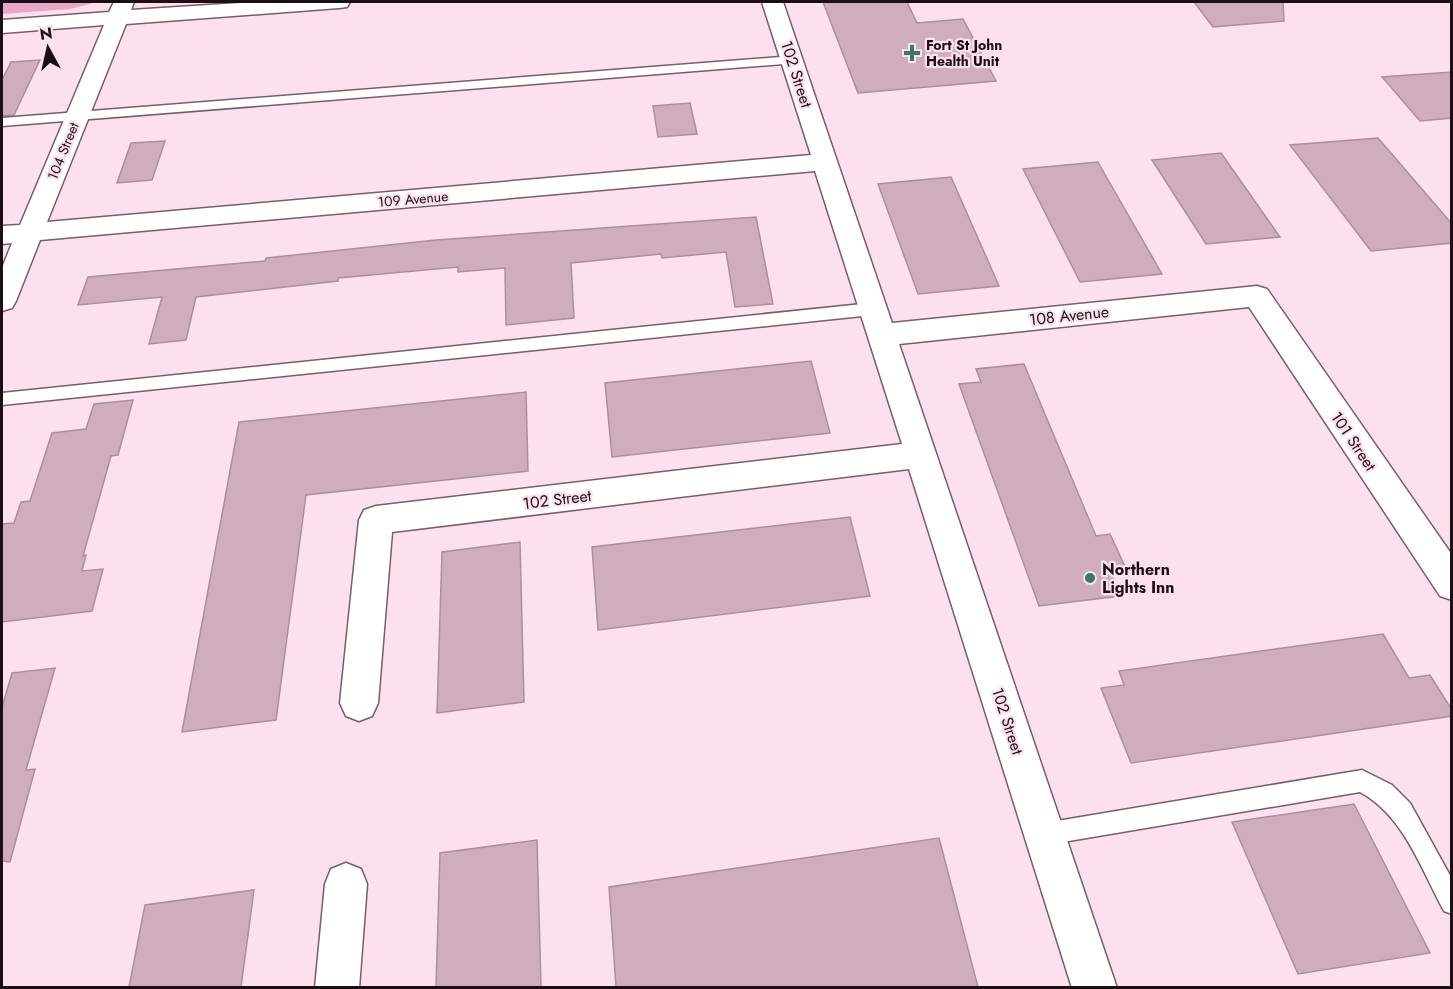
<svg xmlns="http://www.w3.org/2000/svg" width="1453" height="989" viewBox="0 0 1453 989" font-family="Jost,sans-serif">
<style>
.green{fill:#e8a7c7}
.building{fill:#cfadbd;stroke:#ae8d9d;stroke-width:1.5}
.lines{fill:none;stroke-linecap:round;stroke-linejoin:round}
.lane-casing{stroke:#7a5c6b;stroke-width:3}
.street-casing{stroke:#7a5c6b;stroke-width:3}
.lane{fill:#fff;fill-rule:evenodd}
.street{fill:#fff;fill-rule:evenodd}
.poi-dot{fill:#3c7863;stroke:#fce0ed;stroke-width:2}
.labels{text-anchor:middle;stroke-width:4.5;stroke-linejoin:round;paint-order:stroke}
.far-poi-label{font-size:14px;font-weight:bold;fill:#1b0f15;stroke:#fce0ed;text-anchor:start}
.far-street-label{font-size:14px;fill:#1b0f15;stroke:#fce0ed}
.street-label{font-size:16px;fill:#1b0f15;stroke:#fce0ed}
.poi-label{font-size:16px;font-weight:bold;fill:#1b0f15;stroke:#fce0ed;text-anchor:start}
</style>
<rect width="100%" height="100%" fill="#fce0ed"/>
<!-- green -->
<path class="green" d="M 2,2 L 97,2 L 70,9 L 2,14 Z"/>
<!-- building -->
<g class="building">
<path d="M 823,2 L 907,2 L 917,23 L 963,19 L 996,81 L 858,93 Z"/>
<path d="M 1194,2 L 1283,2 L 1284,21 L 1213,27 Z"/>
<path d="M 40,60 L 14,115 L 2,116 L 2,80 L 11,62 Z"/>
<path d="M 1452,72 L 1452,118 L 1420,121 L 1382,77 Z"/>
<path d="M 690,103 L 697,134 L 658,137 L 653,106 Z"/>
<path d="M 1378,138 L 1452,224 L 1452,243 L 1371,251 L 1290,145 Z"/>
<path d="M 165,141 L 152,180 L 117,183 L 131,143 Z"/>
<path d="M 1221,153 L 1280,237 L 1206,244 L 1152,160 Z"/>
<path d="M 1098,162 L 1099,164 L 1162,274 L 1080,282 L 1023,169 Z"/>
<path d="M 951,177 L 999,286 L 918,294 L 878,184 Z"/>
<path d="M 756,217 L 773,304 L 735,307 L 726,252 L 662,258 L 661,254 L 571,263 L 574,318 L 506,325 L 505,268 L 458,272 L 458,267 L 338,278 L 338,281 L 196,297 L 186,340 L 149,344 L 162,297 L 78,305 L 88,277 L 265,261 L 266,258 L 436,240 Z"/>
<path d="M 811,361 L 830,433 L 612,457 L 605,383 Z"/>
<path d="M 1024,364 L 1096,536 L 1110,534 L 1128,573 L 1112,575 L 1120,596 L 1039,606 L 959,384 L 981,382 L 976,369 Z"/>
<path d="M 526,392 L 528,471 L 306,495 L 276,720 L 182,732 L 239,422 Z"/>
<path d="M 133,400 L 118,455 L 111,456 L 83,556 L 86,555 L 82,571 L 103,569 L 92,611 L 2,622 L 2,524 L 14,523 L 21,502 L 30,501 L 52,433 L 86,429 L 94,404 Z"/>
<path d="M 850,517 L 870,596 L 598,630 L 592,547 Z"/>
<path d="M 520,542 L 524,702 L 437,713 L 442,552 Z"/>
<path d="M 1383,634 L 1409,678 L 1430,675 L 1452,710 L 1452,716 L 1131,763 L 1101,688 L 1124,685 L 1119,671 Z"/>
<path d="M 55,668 L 26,770 L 35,769 L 10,862 L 2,861 L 2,707 L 12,673 Z"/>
<path d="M 1354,804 L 1430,953 L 1298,974 L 1232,822 Z"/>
<path d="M 939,838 L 978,987 L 616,987 L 609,887 Z"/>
<path d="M 537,840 L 541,987 L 436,987 L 440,853 Z"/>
<path d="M 254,890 L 241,987 L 129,987 L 145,905 Z"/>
</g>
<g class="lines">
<defs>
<g id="lane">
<path d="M 793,56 L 797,57 L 799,60 L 797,63 L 2,126 L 2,118 Z"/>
<path d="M 872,303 L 878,305 L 880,309 L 878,313 L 872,315 L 2,405 L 2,393 Z"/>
<path d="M 1362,770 L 1392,785 L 1410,803 L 1452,879 L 1452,914 L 1444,911 C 1421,869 1404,816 1360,792 L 1045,845 L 1037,842 L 1034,834 L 1037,826 L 1045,823 Z"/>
</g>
<g id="street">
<path d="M 114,2 L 134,2 L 131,10 L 256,2 L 350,2 L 347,7 L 339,8 L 126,24 L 47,222 L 811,155 L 762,2 L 783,2 L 892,323 L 1257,286 L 1267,289 L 1452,555 L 1452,600 L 1440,596 L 1249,307 L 899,344 L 1117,988 L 1072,988 L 909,469 L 392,532 L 378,703 L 372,716 L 359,721 L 346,716 L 340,703 L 359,520 L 364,510 L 376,506 L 902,444 L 815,171 L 40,240 L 16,301 L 12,308 L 2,311 L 2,268 L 12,243 L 2,244 L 2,226 L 20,225 L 104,25 L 2,33 L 2,20 L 109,12 Z"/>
<path d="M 346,863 L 361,869 L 367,884 L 359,988 L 315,988 L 325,884 L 331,869 Z"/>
</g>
</defs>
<!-- lane casing -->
<use href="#lane" class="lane-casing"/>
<!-- street casing -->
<use href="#street" class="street-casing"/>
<!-- lane -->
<use href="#lane" class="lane"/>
<!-- street -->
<use href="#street" class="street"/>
</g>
<!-- markers -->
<g class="poi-dot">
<path d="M909 44h6v6h6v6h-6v6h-6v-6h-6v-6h6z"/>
<circle cx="1090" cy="578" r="6"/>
</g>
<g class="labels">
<!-- far-poi labels -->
<g class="far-poi-label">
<text x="926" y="50">Fort St John<tspan x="926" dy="16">Health Unit</tspan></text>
</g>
<!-- far-street labels -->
<g class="far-street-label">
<text transform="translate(63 151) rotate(-68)" y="5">104 Street</text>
<text transform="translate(413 199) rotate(-5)" y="5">109 Avenue</text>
</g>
<!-- street labels -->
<g class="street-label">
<text transform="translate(797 74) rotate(72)" y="6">102 Street</text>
<text transform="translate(1069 315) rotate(-6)" y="6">108 Avenue</text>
<text transform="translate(1354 441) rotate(56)" y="6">101 Street</text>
<text transform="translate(557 499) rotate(-7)" y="6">102 Street</text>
<text transform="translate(1008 721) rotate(72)" y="6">102 Street</text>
</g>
<!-- poi labels -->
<g class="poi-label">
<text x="1102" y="575">Northern<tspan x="1102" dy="18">Lights Inn</tspan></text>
</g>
</g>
<!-- border -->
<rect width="1453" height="989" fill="none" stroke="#1b0f15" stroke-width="6"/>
<!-- north arrow -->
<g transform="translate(48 48) rotate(352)" stroke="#fce0ed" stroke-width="4.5" paint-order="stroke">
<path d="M0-4.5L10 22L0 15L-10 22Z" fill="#1b0f15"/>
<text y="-9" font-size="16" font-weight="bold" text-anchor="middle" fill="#1b0f15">N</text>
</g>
</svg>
